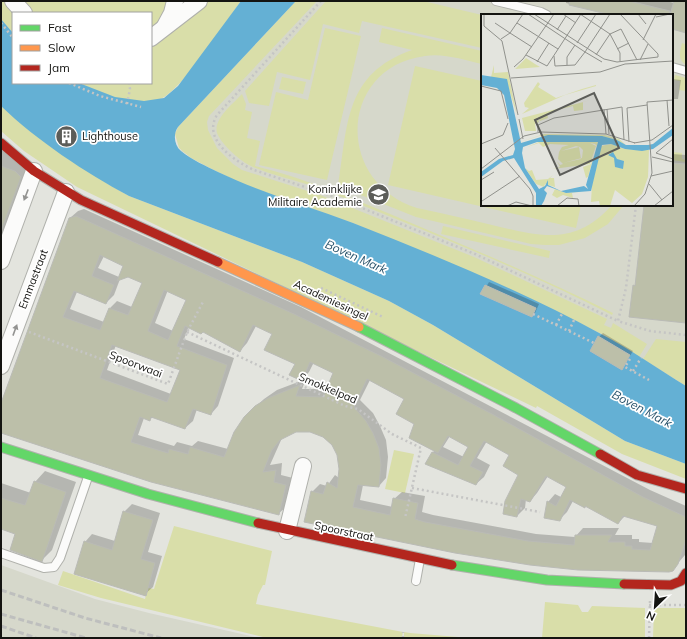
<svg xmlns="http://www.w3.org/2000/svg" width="687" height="639" viewBox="0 0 687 639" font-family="Mulish,sans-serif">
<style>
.built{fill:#d6d8cb;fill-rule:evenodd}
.green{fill:#d9dea9}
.water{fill:#64b0d4}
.shadow{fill:#0003;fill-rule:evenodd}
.building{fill:#bcbfa9;stroke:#babbb6;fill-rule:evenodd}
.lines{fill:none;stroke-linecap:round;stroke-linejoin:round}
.lane-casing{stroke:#b0b1ac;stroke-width:10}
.street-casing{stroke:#b0b1ac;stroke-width:18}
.fast-casing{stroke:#b0b1ac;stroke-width:11}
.slow-casing{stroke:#b0b1ac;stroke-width:11}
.jam-casing{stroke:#b0b1ac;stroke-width:11}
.path{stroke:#c5c5c4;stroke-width:2.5;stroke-dasharray:2 3;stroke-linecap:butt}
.lane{stroke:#fbfbfa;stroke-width:8}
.street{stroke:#fbfbfa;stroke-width:16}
.fast{stroke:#63d668;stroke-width:9}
.slow{stroke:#ff974d;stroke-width:9}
.jam{stroke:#b3261e;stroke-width:9}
.rail{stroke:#bebfbe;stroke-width:3;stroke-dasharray:6 3;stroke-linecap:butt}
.oneway{fill:#939391}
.labels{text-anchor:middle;stroke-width:3.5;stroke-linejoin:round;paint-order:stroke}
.poi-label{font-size:11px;fill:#141411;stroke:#fff;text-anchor:start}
.street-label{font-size:11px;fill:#141411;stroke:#fff}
.water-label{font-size:12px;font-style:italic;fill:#29536b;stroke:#fff}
.inset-road{fill:none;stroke:#90918c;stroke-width:1}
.view{fill:#5c5d59;fill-opacity:0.15;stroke:#5c5d59;stroke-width:2}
.inset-edge{fill:none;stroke:#141411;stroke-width:2}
</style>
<rect width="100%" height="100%" fill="#e3e4de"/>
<!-- built -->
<g class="built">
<path d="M 296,1 L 686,1 L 686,386 L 657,368 L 482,277 L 398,242 L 244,185 L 181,151 ZM 482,15 L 672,15 L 672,205 L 482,205 Z"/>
<path d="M 1,565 L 95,599 L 149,613 L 259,638 L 1,638 Z"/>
</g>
<!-- green -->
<g class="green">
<path d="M 1,1 L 241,1 C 226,22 180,94 158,100 C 131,106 102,94 79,83 L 151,83 L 151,13 L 13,13 L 13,33 L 1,19 Z"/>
<path d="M 296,1 L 317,1 L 209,116 L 207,122 L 208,130 L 217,148 L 233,164 L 242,170 L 320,195 L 474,257 L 607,319 L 604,325 L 611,328 L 613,323 L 647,344 L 639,357 L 602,334 L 482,277 L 353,223 L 244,185 L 208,167 L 191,158 L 179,148 L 175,134 L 178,127 Z"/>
<path d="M 326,1 L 423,1 L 482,15 L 482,48 L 362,21 L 359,33 L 323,24 L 310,80 L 277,72 L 269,106 L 249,103 L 245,91 Z"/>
<path d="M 325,28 L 361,36 L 327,180 L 259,165 L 276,92 L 308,100 Z"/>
<path d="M 382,28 L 482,51 L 482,64 C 464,60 444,53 425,56 C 339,67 334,182 417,208 C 442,213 467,219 492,225 C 539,236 575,247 612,205 L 624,205 L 608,224 L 585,238 L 559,245 L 545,245 L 531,244 L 416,217 L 338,186 C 348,124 344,74 412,50 L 379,42 Z"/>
<path d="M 686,42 L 686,65 C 677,59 680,52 682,43 L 685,44 Z"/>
<path d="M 415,66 L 482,81 L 482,205 L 581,205 L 576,228 L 388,185 Z"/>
<path d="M 675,75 L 686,78 L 686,91 L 679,90 L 680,81 L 674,80 Z"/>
<path d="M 282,77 L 306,82 L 303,94 L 279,89 Z"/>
<path d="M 242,94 L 246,104 L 245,110 L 252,112 L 247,138 L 260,141 L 255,166 C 308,179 359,201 409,222 C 478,251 546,280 613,313 L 612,315 C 528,272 441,237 354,202 C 338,195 322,189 306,184 C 287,178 267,174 249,165 C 238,159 222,145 217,133 C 213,119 234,103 242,94 Z"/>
<path d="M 1,106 L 108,184 L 129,196 L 302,262 L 389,301 L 433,325 L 625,441 L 686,464 L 686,479 L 622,454 L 537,406 L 536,408 L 77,187 L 24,151 L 1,131 Z"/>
<path d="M 672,152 L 682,153 L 682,159 L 686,160 L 686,162 L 672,160 Z"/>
<path d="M 443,226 L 550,251 L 549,258 L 441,234 Z"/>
<path d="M 656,339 L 686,342 L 686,386 L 643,359 Z"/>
<path d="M 394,450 L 414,454 L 405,493 L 385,489 Z"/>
<path d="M 174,526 L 272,551 L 265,585 L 263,585 L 258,595 L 256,604 L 403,632 L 402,637 L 267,638 L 101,598 L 58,585 L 63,571 L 145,599 L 148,588 L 154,589 Z"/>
<path d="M 545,602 L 578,605 L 582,612 L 588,612 L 592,606 L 645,608 L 645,638 L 542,638 Z"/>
<path d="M 654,608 L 686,608 L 686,638 L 653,638 Z"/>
<path d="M 404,632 L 410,633 L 470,638 L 404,638 Z"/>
</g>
<!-- water -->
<path class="water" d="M 241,1 L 296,1 L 178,127 C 173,134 174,145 181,151 C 192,160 206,166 218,172 C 262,193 308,206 353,223 C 437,256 522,291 601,334 C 630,349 658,369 686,386 L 686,464 L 625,441 L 433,325 L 389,301 L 302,262 L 129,196 C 86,173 36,140 1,106 L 1,19 L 13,33 L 13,83 L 79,83 L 115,97 L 144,101 L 164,98 L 178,86 Z"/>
<!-- shadow -->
<g class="shadow">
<path d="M 566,1 L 666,1 L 674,3 L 675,1 L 686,1 L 686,32 L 672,28 L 672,15 L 615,15 L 566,3 Z"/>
<path d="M 672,79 L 681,80 L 678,99 L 672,99 Z"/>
<circle cx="68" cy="136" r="5.5"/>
<path d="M 1,147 L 29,169 L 1,242 Z"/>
<path d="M 672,154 L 686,155 L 686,322 L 634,286 L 636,284 L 645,205 L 672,205 Z"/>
<path d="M 84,209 L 301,307 L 650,490 L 686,506 L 685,555 L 672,570 L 456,552 L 312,492 L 320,484 L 327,486 L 335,475 L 339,478 L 340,469 L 338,455 L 332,445 L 324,437 L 310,431 L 295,431 L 282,438 L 270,465 L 282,463 L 281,475 L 293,478 L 286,507 L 278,514 L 1,432 L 1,406 L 70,218 L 78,211 ZM 104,256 L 125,265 L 119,277 L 98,268 ZM 128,276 L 143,283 L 132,307 L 117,301 L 110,308 L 104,322 L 70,309 L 77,292 L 106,303 L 114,295 L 120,279 ZM 168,290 L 188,299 L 173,331 L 155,323 ZM 256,326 L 273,333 L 296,364 L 302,380 L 309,372 L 314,362 L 335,372 L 327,389 L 302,389 L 306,379 L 277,390 L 264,399 L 245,417 L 228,449 L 198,441 L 192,446 L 177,442 L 174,446 L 138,435 L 144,418 L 149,420 L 153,417 L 185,428 L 193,421 L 197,409 L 211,414 L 218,406 L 234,358 L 184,339 L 189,327 L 203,331 L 240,351 L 247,343 ZM 116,345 L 181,369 L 171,394 L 107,370 ZM 370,380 L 405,398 L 415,423 L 435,450 L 432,453 L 476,484 L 484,477 L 490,465 L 477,458 L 487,441 L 510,454 L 520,475 L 517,516 L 525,508 L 526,499 L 530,501 L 537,493 L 548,476 L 567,487 L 561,497 L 555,494 L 548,502 L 559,520 L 567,512 L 573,501 L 585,507 L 587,505 L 618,523 L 625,516 L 659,526 L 653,543 L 639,542 L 639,539 L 632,539 L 632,535 L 615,535 L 619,528 L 583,528 L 575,537 L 536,534 L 433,515 L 422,512 L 425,496 L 402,492 L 394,499 L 393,507 L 360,500 L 363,485 L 379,486 L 386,478 L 388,457 L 386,440 L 380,426 L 373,413 L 360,400 ZM 450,436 L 469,446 L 464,457 L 443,447 Z"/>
<path d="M 489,282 L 539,304 L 535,313 L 531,316 L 482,294 Z"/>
<path d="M 603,333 L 633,351 L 622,369 L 599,337 Z"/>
<path d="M 45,471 L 76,482 L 52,550 L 42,560 L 17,533 L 1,528 L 1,483 L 31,493 L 35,482 Z"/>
<path d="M 132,504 L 160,513 L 148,552 L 162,556 L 153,587 L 145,594 L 85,542 L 92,534 L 115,541 L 124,512 Z"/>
</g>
<!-- building -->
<g class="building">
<path d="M 570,1 L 629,1 L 670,11 L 669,15 L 611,15 L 569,5 Z"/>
<path d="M 674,1 L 686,1 L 686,33 L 672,29 L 672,15 L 670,15 Z"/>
<circle cx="67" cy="137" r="6"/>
<path d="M 672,163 L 686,164 L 686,323 L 629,317 L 633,285 L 635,286 L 644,205 L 672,205 Z"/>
<path d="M 1,166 L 15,171 L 21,177 L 2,229 Z"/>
<path d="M 76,216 L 294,314 L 381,356 L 492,414 L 643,497 L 686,517 L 686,540 L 678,564 L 673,571 L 669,572 L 578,570 L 530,565 L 455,553 L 304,522 L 311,491 L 323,494 L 327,482 L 337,488 L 339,469 L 337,455 L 332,445 L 323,437 L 310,432 L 296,432 L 280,440 L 272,450 L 263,472 L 276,470 L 274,482 L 286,485 L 279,515 L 151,482 L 1,433 L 1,403 L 69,218 ZM 100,255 L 123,266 L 117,281 L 128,277 L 142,283 L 128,315 L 109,308 L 100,330 L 63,317 L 74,291 L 106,304 L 114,285 L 92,276 ZM 164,290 L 186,300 L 168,340 L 148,331 ZM 253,325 L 272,334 L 264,350 L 295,364 L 289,375 L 302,381 L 310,362 L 333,373 L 323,397 L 296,396 L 300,385 L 268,398 L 255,406 L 244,417 L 234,432 L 224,457 L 190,447 L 188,454 L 169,449 L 168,453 L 131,442 L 140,417 L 150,421 L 151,417 L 185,429 L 193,409 L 211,415 L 227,365 L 177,346 L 185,326 L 201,334 L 203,332 L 240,352 ZM 112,345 L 180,370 L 167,402 L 100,378 ZM 367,379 L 404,399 L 396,414 L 414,424 L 409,438 L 438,453 L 448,436 L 468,447 L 458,465 L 432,452 L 425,464 L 476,485 L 483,472 L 470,466 L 484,441 L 509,455 L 503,466 L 518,475 L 505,501 L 503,514 L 517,517 L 521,499 L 530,502 L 546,476 L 566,487 L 556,506 L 547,501 L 544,518 L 560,521 L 570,500 L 585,508 L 585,506 L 618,524 L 623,516 L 657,526 L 650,550 L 632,549 L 632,546 L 625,546 L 625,542 L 608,542 L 612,535 L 575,535 L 574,545 L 528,541 L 425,522 L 415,519 L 418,503 L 393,498 L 390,515 L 353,507 L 358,485 L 379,487 L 381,465 L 379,448 L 373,433 L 366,421 L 354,407 Z"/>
<path d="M 485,285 L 536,308 L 532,317 L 480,294 Z"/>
<path d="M 598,336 L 630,355 L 622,370 L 590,351 Z"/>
<path d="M 34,481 L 66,492 L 42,562 L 10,550 L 15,534 L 1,529 L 1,498 L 25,505 Z"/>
<path d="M 123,511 L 153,520 L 141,559 L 155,563 L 146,596 L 74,574 L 84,541 L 112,550 Z"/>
</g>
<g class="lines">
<defs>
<g id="lane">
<path d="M 496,1 L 541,12 L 547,15"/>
<path d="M 672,67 L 686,71"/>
<path d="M 1,553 L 44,568 L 54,567 L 60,558 L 88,477"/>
<path d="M 416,581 L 420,559"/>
</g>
<g id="street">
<path d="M 13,1 L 24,13"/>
<path d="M 165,26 L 172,13 L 175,1"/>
<path d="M 151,38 L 199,1"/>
<path d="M 1,261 L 34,171"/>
<path d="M 1,366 L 66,192"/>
<path d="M 287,531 L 303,466"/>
</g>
<g id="fast">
<path d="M 359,327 L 516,408 L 600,454"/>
<path d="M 1,447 L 148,494 L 258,523"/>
<path d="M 452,565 L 547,580 L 624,584"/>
</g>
<path id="slow" d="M 218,262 L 359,327"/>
<g id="jam">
<path d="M 1,143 L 34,171 L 81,200 L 218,262"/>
<path d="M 600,454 L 637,475 L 686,489"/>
<path d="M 258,523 L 452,565"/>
<path d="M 624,584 L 671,585 L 681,581 L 686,573"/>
</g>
</defs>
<!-- lane casing -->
<use href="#lane" class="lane-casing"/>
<!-- street casing -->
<use href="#street" class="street-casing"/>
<!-- fast casing -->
<use href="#fast" class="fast-casing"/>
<!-- slow casing -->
<use href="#slow" class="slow-casing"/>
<!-- jam casing -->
<use href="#jam" class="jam-casing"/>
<!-- path -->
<g class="path">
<path d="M 321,1 L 217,115 C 202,139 234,161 254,170 L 335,197 L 475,254 L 618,321"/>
<path d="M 1,23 L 13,38"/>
<path d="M 69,83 L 100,96 L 141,107"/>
<path d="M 127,104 L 130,89 L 129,83"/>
<path d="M 636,205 L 626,288 L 618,321 L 650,331 L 686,335"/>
<path d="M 321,288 L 383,317"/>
<path d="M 533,314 L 594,343"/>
<path d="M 556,325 L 562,314"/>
<path d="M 569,331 L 574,320"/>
<path d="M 29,332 L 168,384 L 187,332 L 203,302"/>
<path d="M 187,332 L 345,406 L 358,409 L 392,434 L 421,448 L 405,518"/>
<path d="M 630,359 L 625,367 L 649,380"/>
<path d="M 633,371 L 641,358"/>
<path d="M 412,488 L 540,512"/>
<path d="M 649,605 L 686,605"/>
<path d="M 403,638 L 403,632"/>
<path d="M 649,638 L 650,601"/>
</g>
<!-- lane -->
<use href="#lane" class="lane"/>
<!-- street -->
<use href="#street" class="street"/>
<!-- fast -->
<use href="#fast" class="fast"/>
<!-- slow -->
<use href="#slow" class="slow"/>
<!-- jam -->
<use href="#jam" class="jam"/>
<!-- rail -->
<g class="rail">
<path d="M 1,590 L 85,618 L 161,638"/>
<path d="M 1,614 L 86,638"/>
<path d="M 1,626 L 36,638"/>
</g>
</g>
<!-- one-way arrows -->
<defs><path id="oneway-solid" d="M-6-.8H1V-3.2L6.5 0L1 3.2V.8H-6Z"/></defs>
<g class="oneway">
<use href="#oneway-solid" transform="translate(26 195) rotate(111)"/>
<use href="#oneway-solid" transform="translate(15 330) rotate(-70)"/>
</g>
<!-- icons -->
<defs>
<symbol id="building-disc" viewBox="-11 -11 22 22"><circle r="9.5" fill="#5c5d59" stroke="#fff"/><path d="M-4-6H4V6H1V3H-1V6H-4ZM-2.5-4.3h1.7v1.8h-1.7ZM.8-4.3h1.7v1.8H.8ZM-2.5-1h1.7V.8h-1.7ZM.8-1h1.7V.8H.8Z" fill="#fff"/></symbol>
<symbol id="university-disc" viewBox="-11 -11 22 22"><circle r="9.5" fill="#5c5d59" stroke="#fff"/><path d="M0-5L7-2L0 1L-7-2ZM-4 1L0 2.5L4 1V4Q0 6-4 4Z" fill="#fff"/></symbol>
</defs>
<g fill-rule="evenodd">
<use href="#building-disc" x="54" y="124" width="25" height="25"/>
<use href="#university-disc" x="366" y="182" width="25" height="25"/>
</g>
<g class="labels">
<!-- poi labels -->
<g class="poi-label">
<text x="82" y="140">Lighthouse</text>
<text x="362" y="193" text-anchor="end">Koninklijke<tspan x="362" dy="13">Militaire Academie</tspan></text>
</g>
<!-- street labels -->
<g class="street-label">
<text transform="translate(33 279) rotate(-69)" y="4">Emmastraat</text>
<text transform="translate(331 300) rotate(25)" y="4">Academiesingel</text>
<text transform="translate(136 364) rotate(21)" y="4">Spoorwaai</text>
<text transform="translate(328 388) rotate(23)" y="4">Smokkelpad</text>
<text transform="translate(344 531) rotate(12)" y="4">Spoorstraat</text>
</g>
<!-- water labels -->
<g class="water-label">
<text transform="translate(356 257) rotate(24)" y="4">Boven Mark</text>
<text transform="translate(642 409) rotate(28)" y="4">Boven Mark</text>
</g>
</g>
<!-- overview -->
<g transform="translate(481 14)">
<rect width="192" height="192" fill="#e3e4de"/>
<path d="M 45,44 L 54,50 L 59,53 L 34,55 ZM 13,51 L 13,59 L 27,58 L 36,101 L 25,66 L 10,63 ZM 57,68 L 59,70 L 57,73 L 75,84 L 101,75 L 115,71 L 115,72 L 84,81 L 41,100 L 48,94 L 44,93 L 43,89 ZM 110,86 L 102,88 L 102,96 L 93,97 L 92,92 L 80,95 L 66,100 L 67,104 L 59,107 L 56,102 L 58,108 L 54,110 L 55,117 L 44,117 L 41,104 ZM 63,120 L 124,121 L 138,125 L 145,131 L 133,125 L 119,122 L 58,122 L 39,128 ZM 58,128 L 117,128 L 107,163 L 105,164 L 102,153 L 110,150 L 116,132 L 114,130 L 109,129 L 115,132 L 109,150 L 72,155 L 79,153 L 76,147 L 79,151 L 82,150 L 77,145 L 78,138 L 81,133 L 88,131 L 69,130 L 62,133 L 58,129 L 46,133 ZM 95,132 L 99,133 L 102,136 L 101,144 L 82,149 L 100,145 L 98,133 L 80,137 ZM 130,130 L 144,135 L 168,136 L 167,163 L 161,180 L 151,189 L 134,176 L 129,192 L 119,192 L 118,187 L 110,188 L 111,171 L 120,132 ZM 44,154 L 48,157 L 51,156 L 55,166 L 67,165 L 72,161 L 69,164 L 73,164 L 74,173 L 64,170 L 63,173 L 55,170 ZM 74,175 L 85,179 L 99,178 L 91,179 L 92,184 L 82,181 L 76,184 L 71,181 Z" fill="#d9dea9" fill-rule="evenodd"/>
<path d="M 0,61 L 26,65 L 40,129 L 67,121 L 121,122 L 136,126 L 145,131 L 167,131 L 172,130 L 192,114 L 192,121 L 172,135 L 161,137 L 144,135 L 130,130 L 121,131 L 110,177 L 85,179 L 66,172 L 63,176 L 66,179 L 63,187 L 60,192 L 55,192 L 55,179 L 33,144 L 22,147 L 0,163 L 0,158 L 18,145 L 32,141 L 34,135 L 23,81 L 16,74 L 0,71 ZM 56,128 L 117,128 L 105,171 L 107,175 L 103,172 L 80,177 L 67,171 L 67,166 L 64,172 L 58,175 L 44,154 L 41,139 L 42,133 ZM 132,138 L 136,145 L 143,147 L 142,155 L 134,153 L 133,144 L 127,141 Z" fill="#64b0d4" fill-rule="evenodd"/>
<path class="inset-road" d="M 3,0 L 3,12 L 21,27 L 37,101M 47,0 L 104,38 L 94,51 L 74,52 L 73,42M 53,0 L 123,45 L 136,48 L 177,43 L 177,40 L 139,0M 82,0 L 95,9M 99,0 L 129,20 L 139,39 L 139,47M 157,0 L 165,10M 175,3 L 189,0M 14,9 L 29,19M 36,9 L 77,35M 76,16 L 85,2M 29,19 L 51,33M 20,25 L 29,19 L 42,0M 162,26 L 175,0M 96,29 L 115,0M 136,35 L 148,29M 45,41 L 66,52 L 100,0M 115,41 L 129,20 L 140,15 L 156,46M 159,46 L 167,30M 56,48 L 68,29M 121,48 L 104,38 L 129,0M 86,51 L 86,43 L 94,31M 33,53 L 42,45 L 73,0M 30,64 L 119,58 L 144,50 L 192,47M 0,72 L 20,77 L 27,105M 186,86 L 188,112M 123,95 L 125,120M 126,95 L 128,120M 38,105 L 42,125M 57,118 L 57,111 L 73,104 L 141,93 L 143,126M 43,122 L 60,118 L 125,120 L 154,129M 192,125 L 175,139 L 192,145M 148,128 L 146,94 L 166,91M 153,129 L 171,126 L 192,111M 0,130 L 22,121 L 27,109M 14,134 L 49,175 L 52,182 L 52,192M 171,143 L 192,148M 0,155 L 43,122M 170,162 L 192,157M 0,166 L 13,158M 168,170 L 181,186M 1,187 L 39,162M 26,192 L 35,188 L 51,192M 76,192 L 86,184 L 97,185 L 98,192M 153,192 L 164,180 L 171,159 L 166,88 L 192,86M 173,192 L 192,177"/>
<path class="view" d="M 113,79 L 138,134 L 79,161 L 54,106 Z"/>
<rect width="192" height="192" class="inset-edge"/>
</g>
<!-- border -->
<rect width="687" height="639" fill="none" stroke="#141411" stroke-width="4"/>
<!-- legend -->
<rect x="12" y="12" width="140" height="72" fill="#ffffff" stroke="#a1a1a0"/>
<rect x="20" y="25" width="20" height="6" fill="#63d668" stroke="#a1a1a0"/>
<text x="48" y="32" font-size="12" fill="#141411">Fast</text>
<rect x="20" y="45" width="20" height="6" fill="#ff974d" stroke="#a1a1a0"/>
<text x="48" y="52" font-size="12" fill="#141411">Slow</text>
<rect x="20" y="65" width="20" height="6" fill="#b3261e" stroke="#a1a1a0"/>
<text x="48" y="72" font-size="12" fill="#141411">Jam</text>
<!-- north arrow -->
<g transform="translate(655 607) rotate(205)" stroke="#ffffff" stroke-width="3" paint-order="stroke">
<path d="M0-3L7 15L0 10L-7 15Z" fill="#141411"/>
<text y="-6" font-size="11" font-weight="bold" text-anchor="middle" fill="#141411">N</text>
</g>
</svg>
